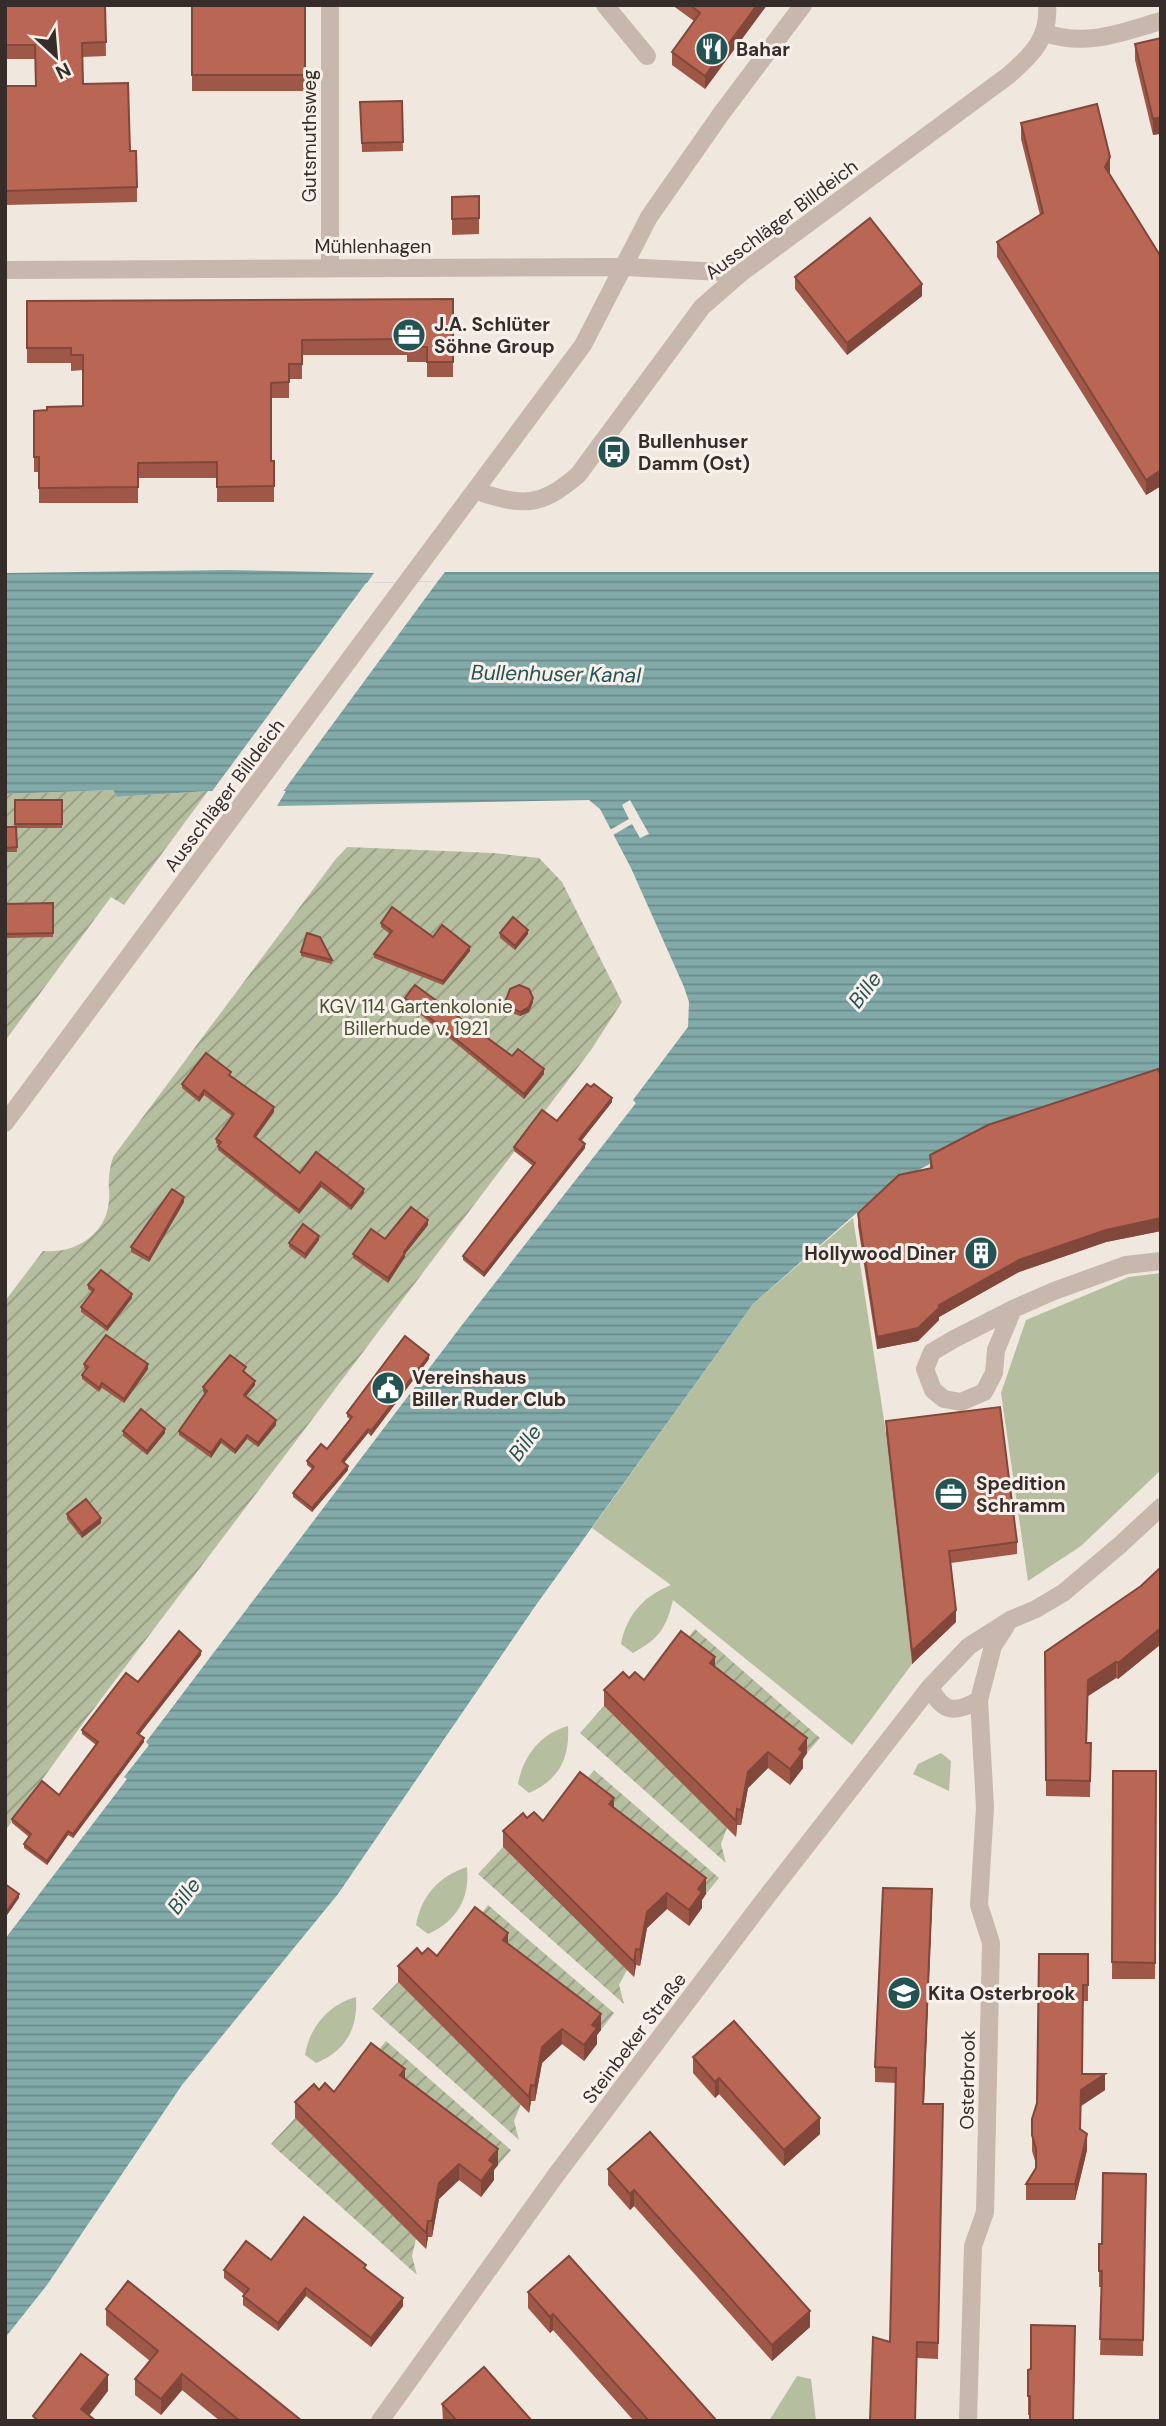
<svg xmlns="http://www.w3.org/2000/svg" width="1166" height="2426" viewBox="0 0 1166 2426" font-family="'DM Sans',sans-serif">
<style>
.green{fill:#b6bea0}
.garden{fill:url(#garden-furrows)}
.water{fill:url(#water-rules)}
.pier{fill:#f0e7df}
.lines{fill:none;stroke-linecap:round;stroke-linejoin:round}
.minor{stroke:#c7b7ac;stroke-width:18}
.wall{fill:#9f5848}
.shaded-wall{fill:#82473b}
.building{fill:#b96654;stroke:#82473b;stroke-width:2}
.labels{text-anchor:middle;stroke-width:6;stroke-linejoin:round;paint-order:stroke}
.poi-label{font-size:19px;font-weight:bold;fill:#362d2a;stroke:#f8f1eb;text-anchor:start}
.street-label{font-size:19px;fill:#362d2a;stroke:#f8f1eb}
.park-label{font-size:19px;fill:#475130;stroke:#f8f1eb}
.water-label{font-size:21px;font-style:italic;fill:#245353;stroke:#f8f1eb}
</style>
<defs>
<pattern id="garden-furrows" width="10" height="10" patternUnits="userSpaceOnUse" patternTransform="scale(1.75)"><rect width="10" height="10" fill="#b6bea0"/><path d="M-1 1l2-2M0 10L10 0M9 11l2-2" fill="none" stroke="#959b83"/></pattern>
<pattern id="water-rules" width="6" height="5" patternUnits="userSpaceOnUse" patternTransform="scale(1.75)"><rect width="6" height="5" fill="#81aaa9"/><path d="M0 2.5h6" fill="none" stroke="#6a8b8a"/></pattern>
</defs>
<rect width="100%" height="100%" fill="#f0e7df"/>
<!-- green -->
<g class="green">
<path d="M 853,1218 L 886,1433 L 912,1664 L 852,1745 L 673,1600 C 666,1628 660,1638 633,1653 L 621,1644 C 627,1614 644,1596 671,1585 L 592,1528 L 753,1304 Z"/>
<path d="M 1161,1273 L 1161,1470 L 1081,1546 L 1028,1581 L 1001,1393 L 1026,1320 L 1129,1277 Z"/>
<path d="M 568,1726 C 570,1758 559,1780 529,1793 L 518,1784 C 523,1756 540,1734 568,1726 Z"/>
<path d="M 941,1753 L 951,1761 L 949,1791 L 913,1774 L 918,1764 Z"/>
<path d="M 467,1867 C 470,1898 457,1921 428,1934 L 416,1925 C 421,1896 439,1876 467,1867 Z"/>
<path d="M 356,1997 C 358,2028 346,2051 316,2063 L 305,2055 C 310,2026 328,2005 356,1997 Z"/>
<path d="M 797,2376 L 811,2379 L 816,2421 L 769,2421 Z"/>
</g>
<!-- garden -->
<g class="garden">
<path d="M 113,790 L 118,797 L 208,791 L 124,905 L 111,897 L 5,1041 L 5,794 Z"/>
<path d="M 347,847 L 493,853 L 539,858 L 562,882 L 622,1002 L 591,1050 L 86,1719 L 5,1831 L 5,1301 L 43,1251 C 75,1254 106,1235 109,1201 C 110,1193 108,1186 109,1179 C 109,1171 111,1164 113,1157 L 335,860 Z"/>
<path d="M 695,1629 L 820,1738 L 807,1753 L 681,1647 Z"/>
<path d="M 604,1706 L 727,1828 L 721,1844 L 726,1863 L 580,1733 Z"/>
<path d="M 594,1770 L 719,1878 L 706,1894 L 609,1820 L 580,1788 Z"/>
<path d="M 503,1847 L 627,1970 L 619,1985 L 624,2004 L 478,1874 Z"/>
<path d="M 488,1905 L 614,2013 L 601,2030 L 475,1923 Z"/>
<path d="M 398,1982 L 521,2104 L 514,2121 L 519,2140 L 372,2009 Z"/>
<path d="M 386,2041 L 511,2150 L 498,2165 L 400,2091 L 371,2059 Z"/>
<path d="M 295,2118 L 416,2239 L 412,2256 L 417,2275 L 271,2144 Z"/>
</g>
<!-- water -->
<path class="water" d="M 227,570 L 374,573 L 367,583 L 438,581 L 445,572 L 1161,572 L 1161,1080 L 985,1135 L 886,1187 L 753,1304 L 536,1605 L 338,1894 L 182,2085 L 47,2285 L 5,2338 L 5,1939 L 127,1779 L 124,1777 L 149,1745 L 146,1742 L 462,1325 L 636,1103 L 633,1100 L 688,1027 L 689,1002 L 684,987 L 631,868 L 600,809 L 589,800 L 277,806 L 286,791 L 208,791 L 117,797 L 113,790 L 5,794 L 5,573 Z"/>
<!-- pier -->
<g class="pier">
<path d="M 438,581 L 282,793 L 210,794 L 366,583 Z"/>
<path d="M 630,800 L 649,834 L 640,838 L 632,824 L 613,835 L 610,830 L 629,819 L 622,805 Z"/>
</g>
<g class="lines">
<!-- minor -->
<g class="minor">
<path d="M 330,5 L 330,267"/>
<path d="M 605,5 L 647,56"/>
<path d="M 1045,33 C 1087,47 1119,33 1161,21"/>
<path d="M 5,270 L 625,267 L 741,273"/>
<path d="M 476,491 C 523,506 539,508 578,475 L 702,307 L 741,273 L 1009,75 C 1032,55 1050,37 1047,5"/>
<path d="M 5,1123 L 583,345 L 649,217 L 721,114 L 803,5"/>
<path d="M 1013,1309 L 996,1350 L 994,1373 L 984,1392 L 961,1402 L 944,1399 L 933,1390 L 925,1369 L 932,1352 L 954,1339 L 1013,1309 L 1054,1291 L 1126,1265 L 1161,1261"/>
<path d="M 930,1687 C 943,1714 956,1713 979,1700"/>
<path d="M 380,2421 L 556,2175 L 761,1904 L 930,1687 L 969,1646 L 1010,1620 L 1036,1609 L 1063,1593 L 1121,1544 L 1161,1507"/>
<path d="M 968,2421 L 973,2246 L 985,2212 L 991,1943 L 979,1905 L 985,1807 L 979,1700 L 993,1646 L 1006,1626"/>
</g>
</g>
<!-- wall -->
<g class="wall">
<path d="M 5,5 L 105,5 L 106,56 L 82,57 L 83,84 L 130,151 L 137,187 L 137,202 L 5,205 L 5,86 L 35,86 L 35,59 L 5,59 Z"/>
<rect x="192" y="5" width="113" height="86"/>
<path d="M 672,5 L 767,5 L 705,89 L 672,65 L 672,52 L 694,21 Z"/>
<path d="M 1161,38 L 1153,135 L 1135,60 L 1135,44 Z"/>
<path d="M 402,101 L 403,151 L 362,152 L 360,102 Z"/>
<path d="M 1021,123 L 1110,172 L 1109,174 L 1161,257 L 1161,486 L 1146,495 L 997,257 L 997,242 L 1040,215 L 1021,139 Z"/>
<path d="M 479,196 L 479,234 L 452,235 L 452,197 Z"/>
<path d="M 795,277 L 922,296 L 847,355 L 795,289 Z"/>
<path d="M 453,299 L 453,377 L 427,377 L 427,362 L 407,362 L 407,355 L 302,355 L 302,379 L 289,379 L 289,398 L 271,398 L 271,461 L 274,461 L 274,502 L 217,502 L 217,478 L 138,478 L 138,503 L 39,503 L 39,472 L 34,472 L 34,411 L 47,410 L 83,406 L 83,370 L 71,371 L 71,363 L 27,363 L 27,301 Z"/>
<path d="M 15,800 L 62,800 L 62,828 L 16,828 L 17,852 L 5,852 L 5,827 L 15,827 Z"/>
<path d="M 53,903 L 53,937 L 5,938 L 5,904 Z"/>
<path d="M 381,923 L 433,937 L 470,951 L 443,985 L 374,958 L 374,954 L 390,934 L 381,927 Z"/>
<path d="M 500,933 L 528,934 L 515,950 L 500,938 Z"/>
<path d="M 301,952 L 332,960 L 332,964 L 301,956 Z"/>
<path d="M 405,998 L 512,1056 L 544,1074 L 524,1099 L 405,1002 Z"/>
<path d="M 533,1002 L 529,1012 L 520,1016 L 504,1010 L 504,1005 Z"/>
<path d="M 1161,1076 L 1161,1231 L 1106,1242 L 1019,1272 L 939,1317 L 939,1320 L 918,1341 L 877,1349 L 858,1226 L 858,1213 L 930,1168 L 930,1155 Z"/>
<path d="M 231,1077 L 274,1112 L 256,1137 L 300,1173 L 364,1193 L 351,1210 L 321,1187 L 299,1214 L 218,1150 L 219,1145 L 216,1143 L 216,1139 L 232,1116 L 204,1095 L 199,1102 L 182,1088 L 182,1084 Z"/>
<path d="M 591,1087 L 612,1102 L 581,1141 L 585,1148 L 484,1277 L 463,1260 L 463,1256 L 533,1166 L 514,1151 L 514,1147 L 557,1121 Z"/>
<path d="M 184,1202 L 149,1262 L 131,1252 L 131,1247 Z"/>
<path d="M 428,1225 L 405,1254 L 405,1257 L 388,1283 L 353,1258 L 353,1254 L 385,1239 Z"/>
<path d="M 319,1240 L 305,1259 L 289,1247 L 289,1243 Z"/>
<path d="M 88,1285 L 132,1298 L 107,1331 L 81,1312 L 81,1307 L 92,1292 L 88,1289 Z"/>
<path d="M 429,1359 L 371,1436 L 368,1433 L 344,1463 L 348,1470 L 312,1512 L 293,1497 L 293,1493 L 312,1469 L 307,1465 L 307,1461 L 327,1449 L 350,1419 L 347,1417 L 347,1413 Z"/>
<path d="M 84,1364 L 148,1369 L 124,1403 L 102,1388 L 99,1392 L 82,1379 L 82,1375 L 86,1370 L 84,1368 Z"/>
<path d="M 246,1372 L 245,1373 L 255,1385 L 246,1396 L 276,1425 L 258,1447 L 247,1439 L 235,1454 L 221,1443 L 211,1458 L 179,1435 L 179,1431 L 205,1394 L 203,1392 L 203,1387 Z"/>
<path d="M 886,1421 L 1017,1542 L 1017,1554 L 951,1563 L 956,1622 L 912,1664 L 886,1433 Z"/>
<path d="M 123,1431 L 165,1433 L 147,1455 L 123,1436 Z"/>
<path d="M 67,1514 L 101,1523 L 82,1538 L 67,1519 Z"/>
<path d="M 1161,1567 L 1161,1644 L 1118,1679 L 1116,1678 L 1088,1696 L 1087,1743 L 1091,1743 L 1090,1797 L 1046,1796 L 1045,1652 L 1141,1586 Z"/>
<path d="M 201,1655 L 139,1735 L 144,1742 L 73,1838 L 68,1835 L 47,1865 L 24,1848 L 24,1844 L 29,1837 L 12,1823 L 12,1819 L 59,1795 L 96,1745 L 82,1734 L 82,1730 L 138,1682 Z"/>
<path d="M 715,1667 L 807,1753 L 803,1759 L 803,1768 L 790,1785 L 768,1768 L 748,1788 L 741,1825 L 737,1825 L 736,1837 L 604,1706 L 604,1690 L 629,1678 L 644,1680 Z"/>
<path d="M 1113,1771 L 1156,1771 L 1155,1979 L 1112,1979 Z"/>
<path d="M 614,1808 L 706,1894 L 702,1900 L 702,1908 L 689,1926 L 667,1909 L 647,1928 L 640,1966 L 636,1965 L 634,1977 L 503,1847 L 503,1831 L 527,1818 L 543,1821 Z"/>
<path d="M 932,1904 L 924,2104 L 943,2104 L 938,2359 L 917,2358 L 890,2342 L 896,2083 L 875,2082 L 875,2067 Z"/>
<path d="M 508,1943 L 601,2030 L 597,2035 L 597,2044 L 584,2061 L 562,2044 L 542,2063 L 535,2101 L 531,2101 L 529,2113 L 398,1982 L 398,1966 L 422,1954 L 437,1956 Z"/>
<path d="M 1088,1954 L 1088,2001 L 1083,2001 L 1082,2074 L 1105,2090 L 1081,2106 L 1081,2129 L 1087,2150 L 1075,2200 L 1026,2200 L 1026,2184 L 1036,2168 L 1036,2164 L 1032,2151 L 1032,2119 Z"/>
<path d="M 693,2057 L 820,2134 L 784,2166 L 719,2094 L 715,2098 L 693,2073 Z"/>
<path d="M 405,2079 L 498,2165 L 494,2170 L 494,2180 L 481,2197 L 459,2180 L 439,2199 L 432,2237 L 428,2237 L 426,2249 L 295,2118 L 295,2102 L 319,2090 L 334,2092 Z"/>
<path d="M 608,2169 L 810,2327 L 772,2361 L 634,2206 L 630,2210 L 608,2185 Z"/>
<path d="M 1146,2174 L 1143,2356 L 1100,2355 L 1102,2287 L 1099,2287 L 1099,2271 L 1102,2244 Z"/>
<path d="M 271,2260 L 366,2270 L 403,2306 L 371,2347 L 306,2296 L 278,2331 L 243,2305 L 243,2296 L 245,2295 L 224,2278 L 224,2270 Z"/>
<path d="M 528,2292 L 717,2421 L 634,2421 L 553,2330 L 550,2333 L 528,2308 Z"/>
<path d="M 106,2309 L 302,2421 L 220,2421 L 182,2390 L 161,2415 L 135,2395 L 135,2379 L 150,2361 L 106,2325 Z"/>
<path d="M 1031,2369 L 1030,2415 L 1028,2415 L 1028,2370 Z"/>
<path d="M 442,2404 L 532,2421 L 443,2421 Z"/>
</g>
<!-- shaded-wall -->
<g class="shaded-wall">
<path d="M 757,5 L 767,5 L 705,89 L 705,76 Z"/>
<path d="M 1161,117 L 1161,134 L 1153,135 L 1153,119 Z"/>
<path d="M 1110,157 L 1110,172 L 1105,182 L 1105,167 Z"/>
<path d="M 922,284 L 922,296 L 847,355 L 847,343 Z"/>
<path d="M 1161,470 L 1161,486 L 1146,495 L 1146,480 Z"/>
<path d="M 528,930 L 528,934 L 515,950 L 515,946 Z"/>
<path d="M 470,947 L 470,951 L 443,985 L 443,981 Z"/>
<path d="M 533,998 L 533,1002 L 529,1012 L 520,1016 L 520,1012 Z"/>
<path d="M 544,1069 L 544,1074 L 524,1099 L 524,1094 Z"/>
<path d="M 204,1090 L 204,1095 L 199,1102 L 199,1098 Z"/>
<path d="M 612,1098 L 612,1102 L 579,1144 L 579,1139 Z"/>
<path d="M 274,1107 L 274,1112 L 254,1140 L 254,1136 Z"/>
<path d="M 585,1144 L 585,1148 L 484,1277 L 484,1273 Z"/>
<path d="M 321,1182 L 321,1187 L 299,1214 L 299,1210 Z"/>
<path d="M 364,1189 L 364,1193 L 351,1210 L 351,1206 Z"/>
<path d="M 184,1197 L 184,1202 L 149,1262 L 149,1258 Z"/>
<path d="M 1161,1218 L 1161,1231 L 1106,1242 L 1019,1272 L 939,1317 L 939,1320 L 918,1341 L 877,1349 L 877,1337 L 939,1305 L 1019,1260 L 1106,1230 Z"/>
<path d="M 428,1220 L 428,1225 L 405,1254 L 405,1257 L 388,1283 L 388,1278 L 404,1252 Z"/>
<path d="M 319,1236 L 319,1240 L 305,1259 L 305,1254 Z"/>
<path d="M 132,1294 L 132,1298 L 107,1331 L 107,1327 Z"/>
<path d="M 429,1355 L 429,1359 L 371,1436 L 371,1431 Z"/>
<path d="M 148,1364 L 148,1369 L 124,1403 L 124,1399 Z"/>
<path d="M 255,1381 L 255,1385 L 244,1399 L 244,1395 Z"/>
<path d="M 276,1420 L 276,1425 L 258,1447 L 258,1443 Z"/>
<path d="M 165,1429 L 165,1433 L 147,1455 L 147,1451 Z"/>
<path d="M 368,1429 L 368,1433 L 342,1465 L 342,1461 Z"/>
<path d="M 247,1435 L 247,1439 L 235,1454 L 235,1450 Z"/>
<path d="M 221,1439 L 221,1443 L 211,1458 L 211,1453 Z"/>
<path d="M 348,1466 L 348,1470 L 312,1512 L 312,1508 Z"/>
<path d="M 101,1518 L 101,1523 L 82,1538 L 82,1533 Z"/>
<path d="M 956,1610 L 956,1622 L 912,1664 L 912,1651 Z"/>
<path d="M 1161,1628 L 1161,1644 L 1118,1679 L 1118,1663 Z"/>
<path d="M 201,1651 L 201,1655 L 137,1737 L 137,1733 Z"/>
<path d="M 715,1657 L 715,1673 L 710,1663 Z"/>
<path d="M 1116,1662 L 1116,1678 L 1088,1696 L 1088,1680 Z"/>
<path d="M 144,1738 L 144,1742 L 73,1838 L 73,1834 Z"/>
<path d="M 807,1738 L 807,1753 L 803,1759 L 803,1768 L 790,1785 L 790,1769 L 799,1749 Z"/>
<path d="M 768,1752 L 768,1768 L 748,1788 L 741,1825 L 741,1810 L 748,1772 Z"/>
<path d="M 614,1798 L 614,1813 L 609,1804 Z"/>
<path d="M 737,1809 L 737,1825 L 736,1837 L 736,1821 Z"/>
<path d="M 68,1831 L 68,1835 L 47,1865 L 47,1861 Z"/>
<path d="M 706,1878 L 706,1894 L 702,1900 L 702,1908 L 689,1926 L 689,1910 L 698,1889 Z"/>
<path d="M 932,1889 L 932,1904 L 923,2119 L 923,2104 Z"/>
<path d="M 667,1893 L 667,1909 L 647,1928 L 640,1966 L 640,1950 L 647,1912 Z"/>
<path d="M 19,1894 L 19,1898 L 5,1918 L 5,1914 Z"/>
<path d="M 508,1933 L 508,1949 L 503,1940 Z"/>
<path d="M 636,1949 L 636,1965 L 634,1977 L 634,1962 Z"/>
<path d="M 601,2014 L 601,2030 L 597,2035 L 597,2044 L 584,2061 L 584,2045 L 592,2025 Z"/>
<path d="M 562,2029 L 562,2044 L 542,2063 L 535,2101 L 535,2086 L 542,2047 Z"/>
<path d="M 405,2069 L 405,2085 L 400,2075 Z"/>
<path d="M 1105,2074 L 1105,2090 L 1081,2106 L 1081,2090 Z"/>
<path d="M 719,2078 L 719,2094 L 715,2098 L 715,2082 Z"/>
<path d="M 531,2085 L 531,2101 L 529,2113 L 529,2097 Z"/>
<path d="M 820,2118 L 820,2134 L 784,2166 L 784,2150 Z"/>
<path d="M 1087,2134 L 1087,2150 L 1075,2200 L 1075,2184 Z"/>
<path d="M 498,2149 L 498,2165 L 494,2170 L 494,2180 L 481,2197 L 481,2181 L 489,2160 Z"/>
<path d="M 459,2164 L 459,2180 L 439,2199 L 432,2237 L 432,2221 L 439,2183 Z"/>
<path d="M 634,2190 L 634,2206 L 630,2210 L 630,2194 Z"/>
<path d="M 428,2221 L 428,2237 L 426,2249 L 426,2233 Z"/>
<path d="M 306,2288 L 306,2296 L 278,2331 L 278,2323 Z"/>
<path d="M 403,2298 L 403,2306 L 371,2347 L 371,2338 Z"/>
<path d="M 810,2311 L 810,2327 L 772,2361 L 772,2345 Z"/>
<path d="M 553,2314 L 553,2330 L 550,2333 L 550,2317 Z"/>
<path d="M 182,2374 L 182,2390 L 161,2415 L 161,2399 Z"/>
<path d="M 108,2375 L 108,2391 L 85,2421 L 81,2409 Z"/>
</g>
<!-- building -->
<g class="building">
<path d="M 5,5 L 105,5 L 106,42 L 82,43 L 83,84 L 128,83 L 130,151 L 136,151 L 137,187 L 5,191 L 5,86 L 36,86 L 35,45 L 5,45 Z"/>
<rect x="192" y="5" width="113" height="70"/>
<path d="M 690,5 L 757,5 L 705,76 L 672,52 L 700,13 Z"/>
<path d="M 1161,38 L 1161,117 L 1153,119 L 1135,44 Z"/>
<path d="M 402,101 L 403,142 L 362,143 L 360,102 Z"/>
<path d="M 1097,104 L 1110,157 L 1105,167 L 1161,257 L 1161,470 L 1146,480 L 997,242 L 1043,213 L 1021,123 Z"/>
<path d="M 479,196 L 479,218 L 452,219 L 452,197 Z"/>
<path d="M 870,218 L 922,284 L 847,343 L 795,277 Z"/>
<path d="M 453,299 L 453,362 L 427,362 L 427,347 L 407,347 L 407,339 L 302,340 L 302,364 L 289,364 L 289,382 L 271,383 L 271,461 L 274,461 L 274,486 L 217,487 L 217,462 L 138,463 L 138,487 L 39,488 L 39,457 L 34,457 L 34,411 L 47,410 L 47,407 L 83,406 L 83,355 L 71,355 L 71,348 L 27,348 L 27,301 Z"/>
<rect x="15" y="800" width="47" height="24"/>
<path d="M 5,827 L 16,827 L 17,847 L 5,848 Z"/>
<path d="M 53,903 L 53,933 L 5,934 L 5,904 Z"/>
<path d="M 392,907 L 433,937 L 442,925 L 470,947 L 443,981 L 374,954 L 392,931 L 381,923 Z"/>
<path d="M 513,917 L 528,930 L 515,946 L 500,933 Z"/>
<path d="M 307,933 L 320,937 L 332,960 L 301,952 Z"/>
<path d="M 415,985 L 512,1056 L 518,1049 L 544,1069 L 524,1094 L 405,998 Z"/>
<path d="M 519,985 L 529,989 L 533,998 L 529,1007 L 520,1012 L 504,1005 L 510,989 Z"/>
<path d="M 206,1053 L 231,1072 L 229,1075 L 274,1107 L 254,1136 L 300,1173 L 316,1152 L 364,1189 L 351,1206 L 321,1182 L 299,1210 L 218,1146 L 221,1142 L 216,1139 L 234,1114 L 204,1090 L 199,1098 L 182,1084 Z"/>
<path d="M 1158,1069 L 1161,1076 L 1161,1218 L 1106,1230 L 1019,1260 L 939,1305 L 939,1308 L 918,1328 L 877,1337 L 858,1213 L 899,1175 L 932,1168 L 930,1155 L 988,1125 Z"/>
<path d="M 587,1084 L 591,1087 L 594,1084 L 612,1098 L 579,1139 L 585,1144 L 484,1273 L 463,1256 L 535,1163 L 514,1147 L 542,1110 L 557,1121 Z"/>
<path d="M 172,1189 L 184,1197 L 149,1258 L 131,1247 Z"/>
<path d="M 411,1207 L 428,1220 L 404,1252 L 405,1253 L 388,1278 L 353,1254 L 371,1229 L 385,1239 Z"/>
<path d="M 303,1224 L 319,1236 L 305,1254 L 289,1243 Z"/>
<path d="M 101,1270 L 132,1294 L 107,1327 L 81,1307 L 94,1290 L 88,1285 Z"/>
<path d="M 106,1335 L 148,1364 L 124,1399 L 102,1383 L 99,1388 L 82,1375 L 88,1367 L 84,1364 Z"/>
<path d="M 405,1336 L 429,1355 L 371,1431 L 368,1429 L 342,1461 L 348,1466 L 312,1508 L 293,1493 L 314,1467 L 307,1461 L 321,1444 L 327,1449 L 352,1417 L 347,1413 Z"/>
<path d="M 230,1355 L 246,1367 L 243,1371 L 255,1381 L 244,1395 L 276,1420 L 258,1443 L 247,1435 L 235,1450 L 221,1439 L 211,1453 L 179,1431 L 207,1391 L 203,1387 Z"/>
<path d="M 1000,1407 L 1017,1542 L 949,1551 L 956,1610 L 912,1651 L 886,1421 Z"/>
<path d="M 141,1409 L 165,1429 L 147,1451 L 123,1431 Z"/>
<path d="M 86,1499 L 101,1518 L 82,1533 L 67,1514 Z"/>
<path d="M 1161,1567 L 1161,1628 L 1118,1663 L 1116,1662 L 1088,1680 L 1086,1743 L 1091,1743 L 1090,1781 L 1046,1780 L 1045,1652 L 1141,1586 Z"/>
<path d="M 179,1631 L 201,1651 L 137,1733 L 144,1738 L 73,1834 L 68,1831 L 47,1861 L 24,1844 L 31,1834 L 12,1819 L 42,1781 L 59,1795 L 98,1742 L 82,1730 L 126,1673 L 138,1682 Z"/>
<path d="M 681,1631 L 715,1657 L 710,1663 L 807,1738 L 799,1749 L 803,1752 L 790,1769 L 768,1752 L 748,1772 L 741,1810 L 737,1809 L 736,1821 L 604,1690 L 623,1672 L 629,1678 L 635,1672 L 644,1680 Z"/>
<path d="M 1113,1771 L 1156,1771 L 1155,1963 L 1112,1962 Z"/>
<path d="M 580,1772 L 614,1798 L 609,1804 L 706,1878 L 698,1889 L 702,1892 L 689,1910 L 667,1893 L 647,1912 L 640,1950 L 636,1949 L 634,1962 L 503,1831 L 523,1813 L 527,1818 L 534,1812 L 543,1821 Z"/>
<path d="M 5,1884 L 19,1894 L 5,1914 Z"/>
<path d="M 883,1888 L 932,1889 L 923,2104 L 943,2104 L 938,2343 L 917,2342 L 915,2421 L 870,2421 L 873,2337 L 890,2342 L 896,2068 L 875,2067 Z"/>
<path d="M 475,1907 L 508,1933 L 503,1940 L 601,2014 L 592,2025 L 597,2028 L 584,2045 L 562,2029 L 542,2047 L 535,2086 L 531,2085 L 529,2097 L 398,1966 L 417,1948 L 422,1954 L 428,1948 L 437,1956 Z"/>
<path d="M 1039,1954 L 1088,1954 L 1088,1985 L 1083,1985 L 1082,2074 L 1105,2074 L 1081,2090 L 1080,2129 L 1087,2134 L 1075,2184 L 1026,2184 L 1036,2168 L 1036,2149 L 1032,2135 L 1032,2119 L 1037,2103 Z"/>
<path d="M 734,2021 L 820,2118 L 784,2150 L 719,2078 L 715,2082 L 693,2057 Z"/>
<path d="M 371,2043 L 405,2069 L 400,2075 L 498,2149 L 489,2160 L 494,2164 L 481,2181 L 459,2164 L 439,2183 L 432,2221 L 428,2221 L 426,2233 L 295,2102 L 314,2084 L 319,2090 L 325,2083 L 334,2092 Z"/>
<path d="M 650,2132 L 810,2311 L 772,2345 L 634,2190 L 630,2194 L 608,2169 Z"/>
<path d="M 1103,2173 L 1146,2174 L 1143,2340 L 1100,2339 L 1102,2271 L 1099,2271 L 1099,2244 L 1102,2244 Z"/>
<path d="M 304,2217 L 366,2265 L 364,2268 L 403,2298 L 371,2338 L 306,2288 L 278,2323 L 243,2296 L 249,2289 L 224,2270 L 246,2241 L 271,2260 Z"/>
<path d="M 569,2256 L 717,2421 L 649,2421 L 553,2314 L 550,2317 L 528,2292 Z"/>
<path d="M 128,2281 L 302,2421 L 240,2421 L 182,2374 L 161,2399 L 135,2379 L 158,2351 L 106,2309 Z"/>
<path d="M 1031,2325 L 1075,2326 L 1073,2421 L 1030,2421 L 1030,2396 L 1028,2396 L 1028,2370 L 1031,2369 Z"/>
<path d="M 81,2354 L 108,2375 L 81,2409 L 96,2421 L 38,2421 L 33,2416 Z"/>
<path d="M 484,2367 L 532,2421 L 457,2421 L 442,2404 Z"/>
</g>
<!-- icons -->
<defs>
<symbol id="restaurant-disc" viewBox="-11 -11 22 22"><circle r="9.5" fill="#245353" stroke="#f8f1eb"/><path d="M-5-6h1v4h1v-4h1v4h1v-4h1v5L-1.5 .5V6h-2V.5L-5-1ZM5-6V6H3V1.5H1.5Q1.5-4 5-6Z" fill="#fff"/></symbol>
<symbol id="office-disc" viewBox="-11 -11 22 22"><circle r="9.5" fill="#245353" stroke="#f8f1eb"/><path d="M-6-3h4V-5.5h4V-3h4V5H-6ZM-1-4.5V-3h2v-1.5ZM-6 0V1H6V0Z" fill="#fff"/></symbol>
<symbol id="bus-disc" viewBox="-11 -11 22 22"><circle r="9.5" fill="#245353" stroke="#f8f1eb"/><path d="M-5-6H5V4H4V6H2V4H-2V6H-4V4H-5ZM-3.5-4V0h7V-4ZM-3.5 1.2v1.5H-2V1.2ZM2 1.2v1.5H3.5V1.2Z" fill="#fff"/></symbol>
<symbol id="building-disc" viewBox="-11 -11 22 22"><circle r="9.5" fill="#245353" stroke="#f8f1eb"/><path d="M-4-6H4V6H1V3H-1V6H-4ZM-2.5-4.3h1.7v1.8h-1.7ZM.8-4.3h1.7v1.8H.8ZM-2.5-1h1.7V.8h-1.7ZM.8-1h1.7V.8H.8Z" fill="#fff"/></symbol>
<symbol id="civic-disc" viewBox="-11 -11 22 22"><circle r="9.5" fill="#245353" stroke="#f8f1eb"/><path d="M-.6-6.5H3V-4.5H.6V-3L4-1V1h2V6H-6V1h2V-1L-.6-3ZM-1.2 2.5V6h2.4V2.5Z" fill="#fff"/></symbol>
<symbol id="school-disc" viewBox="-11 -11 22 22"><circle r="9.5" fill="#245353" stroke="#f8f1eb"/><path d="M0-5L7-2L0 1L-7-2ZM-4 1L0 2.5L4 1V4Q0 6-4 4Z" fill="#fff"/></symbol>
</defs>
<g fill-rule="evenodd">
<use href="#restaurant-disc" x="693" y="30" width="38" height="38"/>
<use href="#office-disc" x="390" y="316" width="38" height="38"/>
<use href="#bus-disc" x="595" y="433" width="38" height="38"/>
<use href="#building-disc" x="962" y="1234" width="38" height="38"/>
<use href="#civic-disc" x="369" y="1369" width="38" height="38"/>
<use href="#office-disc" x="932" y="1475" width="38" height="38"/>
<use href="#school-disc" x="885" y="1974" width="38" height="38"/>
</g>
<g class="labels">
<!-- poi labels -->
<g class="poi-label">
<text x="736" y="56">Bahar</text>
<text x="434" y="331">J.A. Schlüter<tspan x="434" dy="22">Söhne Group</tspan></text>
<text x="638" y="448">Bullenhuser<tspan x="638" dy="22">Damm (Ost)</tspan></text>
<text x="956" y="1260" text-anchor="end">Hollywood Diner</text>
<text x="412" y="1384">Vereinshaus<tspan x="412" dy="22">Biller Ruder Club</tspan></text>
<text x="976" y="1490">Spedition<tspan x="976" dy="22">Schramm</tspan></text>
<text x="928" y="2000">Kita Osterbrook</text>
</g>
<!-- street labels -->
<g class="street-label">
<text transform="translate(309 136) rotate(-90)" y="7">Gutsmuthsweg</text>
<text transform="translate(781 219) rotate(-37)" y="7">Ausschläger Billdeich</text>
<text x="373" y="253">Mühlenhagen</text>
<text transform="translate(224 795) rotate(-53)" y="7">Ausschläger Billdeich</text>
<text transform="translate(634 2038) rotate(-53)" y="7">Steinbeker Straße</text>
<text transform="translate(967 2080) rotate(-89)" y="7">Osterbrook</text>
</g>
<!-- park labels -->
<g class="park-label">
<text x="416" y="1013">KGV 114 Gartenkolonie<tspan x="416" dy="22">Billerhude v. 1921</tspan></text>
</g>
<!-- water labels -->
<g class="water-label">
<text transform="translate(556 674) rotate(1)" y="7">Bullenhuser Kanal</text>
<text transform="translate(865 990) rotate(-53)" y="7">Bille</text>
<text transform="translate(525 1443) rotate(-53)" y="7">Bille</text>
<text transform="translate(184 1896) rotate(-53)" y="7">Bille</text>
</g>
</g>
<!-- border -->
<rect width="1166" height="2426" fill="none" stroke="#362d2a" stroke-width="14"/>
<!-- north arrow -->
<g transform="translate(56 56) rotate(154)" stroke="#f8f1eb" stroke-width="5" paint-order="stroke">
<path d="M0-5L12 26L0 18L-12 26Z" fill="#362d2a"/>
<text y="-10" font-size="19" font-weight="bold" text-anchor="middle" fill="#362d2a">N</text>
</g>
</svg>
